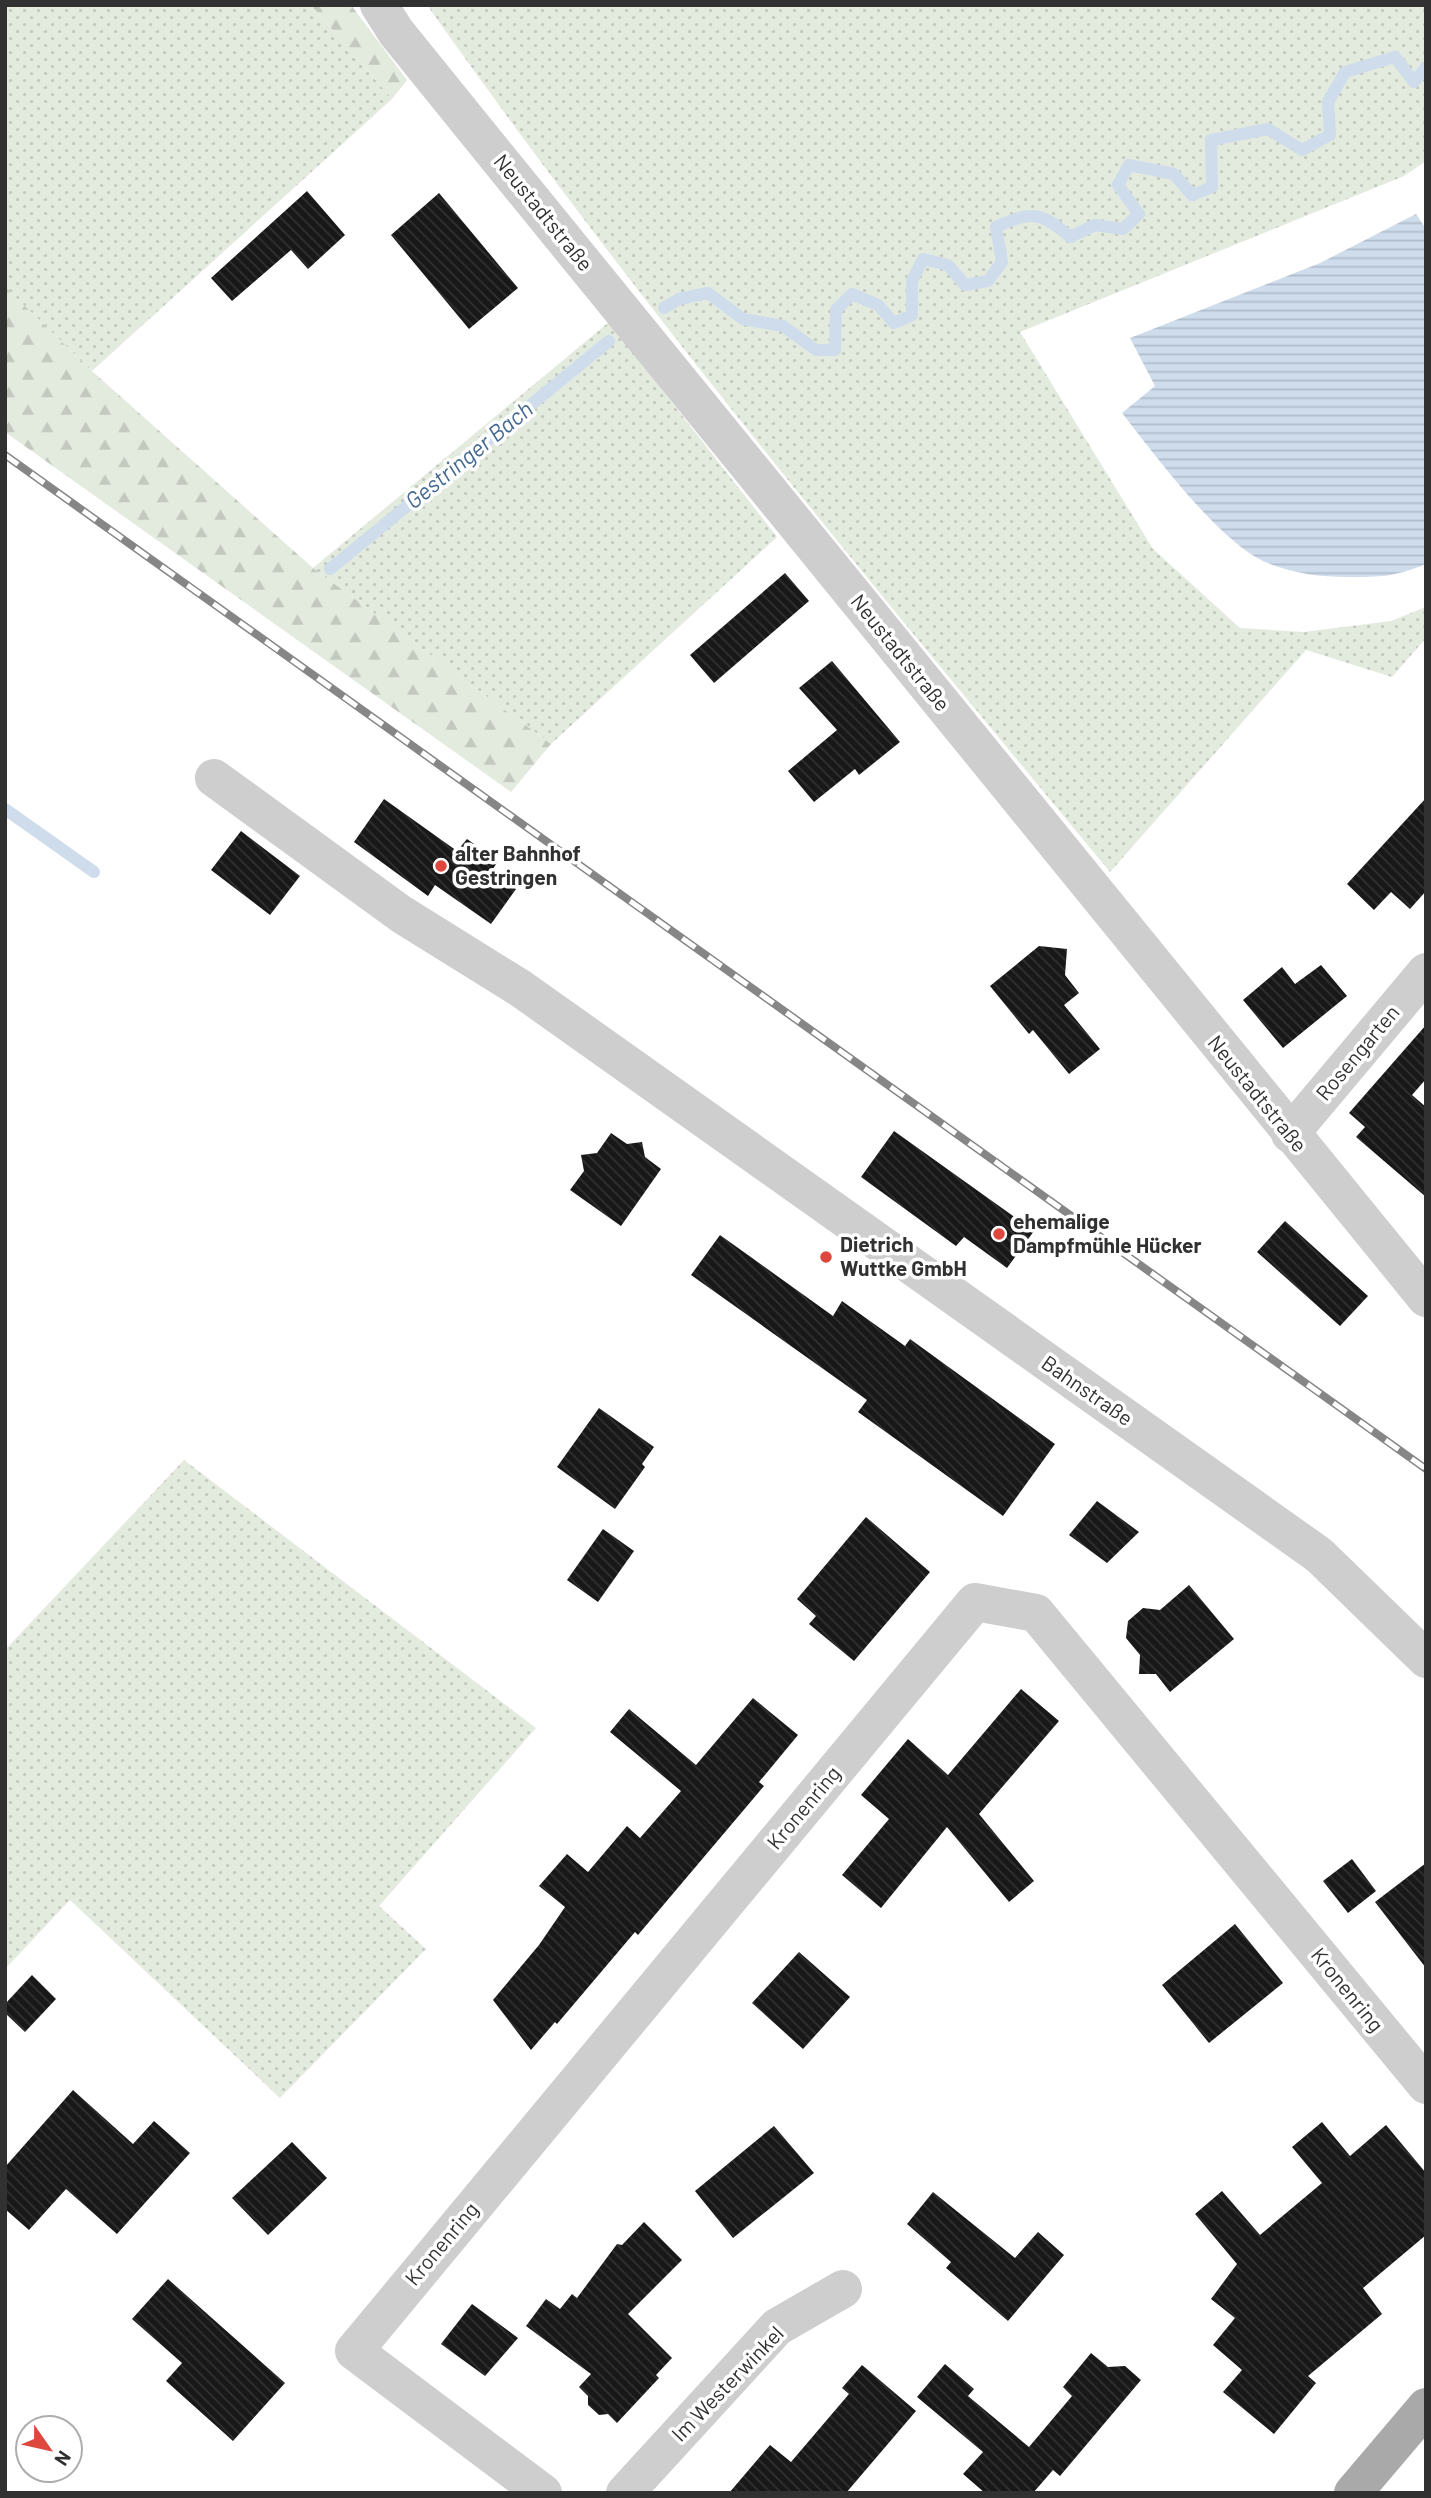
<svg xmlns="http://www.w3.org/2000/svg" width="1431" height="2498" viewBox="0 0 1431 2498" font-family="Barlow,sans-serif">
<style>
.grass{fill:url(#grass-dots)}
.forest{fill:url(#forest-firs)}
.water{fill:url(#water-rules)}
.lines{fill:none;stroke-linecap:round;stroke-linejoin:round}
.stream{stroke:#cedcec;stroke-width:12}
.building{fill:url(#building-back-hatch)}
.minor{stroke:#cecece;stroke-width:38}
.major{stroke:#a9a9a9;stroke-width:38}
.rail-casing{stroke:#868686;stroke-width:8}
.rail{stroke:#fff;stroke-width:5;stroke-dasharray:16;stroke-linecap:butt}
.poi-dot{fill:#de473e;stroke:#fff;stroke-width:2.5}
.labels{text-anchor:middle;stroke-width:7;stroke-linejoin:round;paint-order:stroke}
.street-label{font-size:21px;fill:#313131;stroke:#fff}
.poi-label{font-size:21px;font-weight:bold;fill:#313131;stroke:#fff;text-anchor:start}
.water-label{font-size:23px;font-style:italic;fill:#426891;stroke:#fff}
</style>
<defs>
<pattern id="grass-dots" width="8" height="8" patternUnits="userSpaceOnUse" patternTransform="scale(1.75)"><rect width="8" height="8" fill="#e3eade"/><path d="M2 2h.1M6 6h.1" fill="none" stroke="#c3c9bf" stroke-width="1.8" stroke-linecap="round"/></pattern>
<pattern id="forest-firs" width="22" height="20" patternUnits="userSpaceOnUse" patternTransform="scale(1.75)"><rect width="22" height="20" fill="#e3eade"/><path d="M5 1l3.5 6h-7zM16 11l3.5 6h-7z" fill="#c3c9bf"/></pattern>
<pattern id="water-rules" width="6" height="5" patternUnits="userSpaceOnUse" patternTransform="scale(1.75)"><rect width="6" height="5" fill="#cedcec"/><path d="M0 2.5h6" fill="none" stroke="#b1bdcb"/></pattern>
<pattern id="building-back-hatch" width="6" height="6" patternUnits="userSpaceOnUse" patternTransform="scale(1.75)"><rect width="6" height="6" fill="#181818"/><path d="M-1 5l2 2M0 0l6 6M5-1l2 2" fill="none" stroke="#313131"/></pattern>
</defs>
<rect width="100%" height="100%" fill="#fff"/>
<!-- grass -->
<g class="grass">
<path d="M 5,5 L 311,5 L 392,99 L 92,371 L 5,287 Z"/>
<path d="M 427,5 L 1426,5 L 1426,161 L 1404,176 L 1020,332 L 1153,549 L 1240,628 L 1304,632 L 1391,621 L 1426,607 L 1426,638 L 1392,677 L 1306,650 L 1110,872 C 876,589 639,306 427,5 Z"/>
<path d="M 609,322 L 777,537 L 551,744 L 313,568 Z"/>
<path d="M 184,1460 L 536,1728 L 379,1906 L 426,1949 L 280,2098 L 70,1900 L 5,1969 L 5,1650 Z"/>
</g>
<!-- forest -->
<g class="forest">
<path d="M 311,5 L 351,5 L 407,80 L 392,99 Z"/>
<path d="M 5,287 L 92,371 L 313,568 L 551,744 L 511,792 L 5,432 Z"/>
</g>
<!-- water -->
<path class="water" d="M 1416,214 L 1426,229 L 1426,564 C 1394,577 1381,577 1347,577 C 1319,577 1289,573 1263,561 C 1216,538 1155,455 1122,413 L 1155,386 L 1130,338 L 1320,263 Z"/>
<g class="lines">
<!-- stream -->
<g class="stream">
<path d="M 664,308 L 679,299 L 708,293 L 743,319 L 783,326 L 816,350 L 835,350 L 836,310 L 852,294 L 878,305 L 894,323 L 912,315 L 912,281 L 923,259 L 948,265 L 965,285 L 988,281 L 1002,262 L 996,227 C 1030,211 1041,211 1070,237 L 1095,225 L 1123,229 L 1139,214 L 1118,185 L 1129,165 L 1174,174 L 1192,195 L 1212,187 L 1211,140 L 1268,129 L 1302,150 L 1330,135 L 1328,102 L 1345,72 L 1395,57 L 1414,82 L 1426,67"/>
<path d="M 330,569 L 609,341"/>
<path d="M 5,809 L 94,872"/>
</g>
</g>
<!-- building -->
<g class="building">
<path d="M 307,191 L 345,235 L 308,269 L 291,250 L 232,301 L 211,278 Z"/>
<path d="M 439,193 L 518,288 L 469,329 L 391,235 Z"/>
<path d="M 785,573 L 809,601 L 714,683 L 690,655 Z"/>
<path d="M 832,661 L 900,742 L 859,775 L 855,769 L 814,802 L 788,771 L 837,730 L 799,688 Z"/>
<path d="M 1426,798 L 1426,891 L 1410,909 L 1391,892 L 1374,910 L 1347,884 Z"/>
<path d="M 384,799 L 457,851 L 467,839 L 498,861 L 491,872 L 516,889 L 491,924 L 435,885 L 428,896 L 354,842 Z"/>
<path d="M 241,831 L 300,876 L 270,915 L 211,870 Z"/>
<path d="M 1039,946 L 1067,949 L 1065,975 L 1079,993 L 1064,1005 L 1100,1049 L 1069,1074 L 1033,1030 L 1029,1034 L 990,986 Z"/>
<path d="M 1321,965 L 1347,996 L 1283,1048 L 1243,1000 L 1282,967 L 1295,984 Z"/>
<path d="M 1426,1025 L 1426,1079 L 1412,1095 L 1426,1107 L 1426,1197 L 1356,1137 L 1365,1127 L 1349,1113 Z"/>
<path d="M 894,1131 L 1034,1231 L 1007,1268 L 964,1237 L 956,1246 L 861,1177 Z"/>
<path d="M 611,1133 L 627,1144 L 642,1142 L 645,1157 L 661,1169 L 621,1226 L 570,1190 L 584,1171 L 581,1155 L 597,1153 Z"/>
<path d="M 1285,1221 L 1368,1296 L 1340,1326 L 1257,1252 Z"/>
<path d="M 720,1235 L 833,1316 L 842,1301 L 905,1346 L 910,1339 L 1055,1444 L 1003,1516 L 858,1412 L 867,1400 L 691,1275 Z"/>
<path d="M 599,1408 L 654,1447 L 642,1464 L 645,1467 L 615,1509 L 557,1467 Z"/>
<path d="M 1097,1501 L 1139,1532 L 1107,1563 L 1069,1535 Z"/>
<path d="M 866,1517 L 930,1572 L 854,1661 L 809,1624 L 816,1616 L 797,1599 Z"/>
<path d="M 603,1529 L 634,1551 L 598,1602 L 567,1580 Z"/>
<path d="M 1189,1585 L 1234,1639 L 1170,1692 L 1156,1674 L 1139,1674 L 1140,1655 L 1126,1638 L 1128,1621 L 1143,1608 L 1160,1610 Z"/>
<path d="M 1021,1689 L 1059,1721 L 979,1814 L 1034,1881 L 1009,1902 L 947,1827 L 881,1908 L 842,1875 L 889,1819 L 861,1795 L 908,1739 L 948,1775 Z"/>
<path d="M 753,1698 L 798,1735 L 759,1782 L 764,1786 L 638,1935 L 635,1932 L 557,2024 L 555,2022 L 531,2050 L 493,2000 L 539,1945 L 565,1907 L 539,1886 L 567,1854 L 588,1872 L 627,1826 L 640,1838 L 681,1791 L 610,1732 L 629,1709 L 696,1765 Z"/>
<path d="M 1352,1859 L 1376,1891 L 1348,1913 L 1323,1881 Z"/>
<path d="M 1426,1863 L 1426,1968 L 1375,1902 Z"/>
<path d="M 1235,1924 L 1283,1983 L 1209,2043 L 1162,1985 Z"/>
<path d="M 799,1952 L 850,1997 L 803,2049 L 752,2003 Z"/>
<path d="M 32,1975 L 56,1999 L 25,2032 L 5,2013 L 5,2004 Z"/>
<path d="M 73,2090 L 133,2144 L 154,2121 L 190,2153 L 117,2234 L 66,2189 L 29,2230 L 5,2209 L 5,2167 Z"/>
<path d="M 1322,2122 L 1350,2156 L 1386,2125 L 1426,2173 L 1426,2235 L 1363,2288 L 1382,2314 L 1308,2376 L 1316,2383 L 1274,2434 L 1223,2392 L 1242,2370 L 1213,2345 L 1235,2318 L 1211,2299 L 1237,2264 L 1195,2214 L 1222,2191 L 1260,2235 L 1322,2183 L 1292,2147 Z"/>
<path d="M 774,2126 L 814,2173 L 733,2238 L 695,2191 Z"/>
<path d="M 292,2142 L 327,2178 L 268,2235 L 232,2198 Z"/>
<path d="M 933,2192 L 1015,2258 L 1038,2232 L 1064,2255 L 1008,2321 L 946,2268 L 951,2262 L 907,2224 Z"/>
<path d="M 644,2222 L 682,2260 L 628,2314 L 672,2358 L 656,2375 L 659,2378 L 617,2423 L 608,2414 L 599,2415 L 588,2405 L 588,2396 L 579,2387 L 591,2374 L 526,2326 L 546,2299 L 560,2309 L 572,2294 L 577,2298 L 617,2244 L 622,2245 Z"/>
<path d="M 168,2279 L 285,2383 L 233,2441 L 166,2381 L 182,2363 L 132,2319 Z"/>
<path d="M 472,2304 L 518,2338 L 485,2376 L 441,2344 Z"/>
<path d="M 1091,2353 L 1108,2367 L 1125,2366 L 1141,2380 L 1060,2476 L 1053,2470 L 1033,2493 L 985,2493 L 963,2474 L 983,2452 L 917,2397 L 945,2364 L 974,2389 L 968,2396 L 1029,2447 L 1072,2396 L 1063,2387 Z"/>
<path d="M 862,2365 L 916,2411 L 846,2493 L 729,2493 L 770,2445 L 791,2462 L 849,2394 L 842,2388 Z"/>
</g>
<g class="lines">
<!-- minor -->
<g class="minor">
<path d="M 379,5 L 396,32 L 515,179 L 1426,1298"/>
<path d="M 214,778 L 401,914 L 520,988 L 1319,1555 L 1426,1659"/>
<path d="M 1290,1134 L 1426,972"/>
<path d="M 543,2493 L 354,2351 L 975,1602 L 1036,1613 L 1426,2085"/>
<path d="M 625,2493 L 777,2327 L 843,2289"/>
</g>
<!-- major -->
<path class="major" d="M 1353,2493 L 1426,2407"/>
<defs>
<path id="rail" d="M 5,455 L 1426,1469"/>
</defs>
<!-- rail casing -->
<use href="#rail" class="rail-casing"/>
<!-- rail -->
<use href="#rail" class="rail"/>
</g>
<!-- markers -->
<g class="poi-dot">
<circle cx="441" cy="866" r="7"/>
<circle cx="999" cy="1234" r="7"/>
<circle cx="826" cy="1257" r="7"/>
</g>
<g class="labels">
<!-- street labels -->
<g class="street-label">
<text transform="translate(543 213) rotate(51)" y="7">Neustadtstraße</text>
<text transform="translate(900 653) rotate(51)" y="7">Neustadtstraße</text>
<text transform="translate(1358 1053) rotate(-50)" y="7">Rosengarten</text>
<text transform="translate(1257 1094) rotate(51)" y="7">Neustadtstraße</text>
<text transform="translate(1087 1391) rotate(35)" y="7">Bahnstraße</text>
<text transform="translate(804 1808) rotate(-50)" y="7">Kronenring</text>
<text transform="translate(1347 1990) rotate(51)" y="7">Kronenring</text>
<text transform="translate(442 2244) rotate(-50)" y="7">Kronenring</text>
<text transform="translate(728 2384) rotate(-46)" y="7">Im Westerwinkel</text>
</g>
<!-- poi labels -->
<g class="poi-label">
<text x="455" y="861">alter Bahnhof<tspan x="455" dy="24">Gestringen</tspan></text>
<text x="1013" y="1229">ehemalige<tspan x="1013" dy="24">Dampfmühle Hücker</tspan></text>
<text x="840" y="1252">Dietrich<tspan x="840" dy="24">Wuttke GmbH</tspan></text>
</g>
<!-- water labels -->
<g class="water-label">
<text transform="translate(469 455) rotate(-39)" y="8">Gestringer Bach</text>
</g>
</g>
<!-- border -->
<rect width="1431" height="2498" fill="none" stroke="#313131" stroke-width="14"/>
<!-- north arrow -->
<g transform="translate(49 2449) rotate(124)"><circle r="33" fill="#ffffff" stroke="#adadad" stroke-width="2"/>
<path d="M0-5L12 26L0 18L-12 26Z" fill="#de473e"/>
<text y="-10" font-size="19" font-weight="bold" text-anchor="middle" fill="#313131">N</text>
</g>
</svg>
